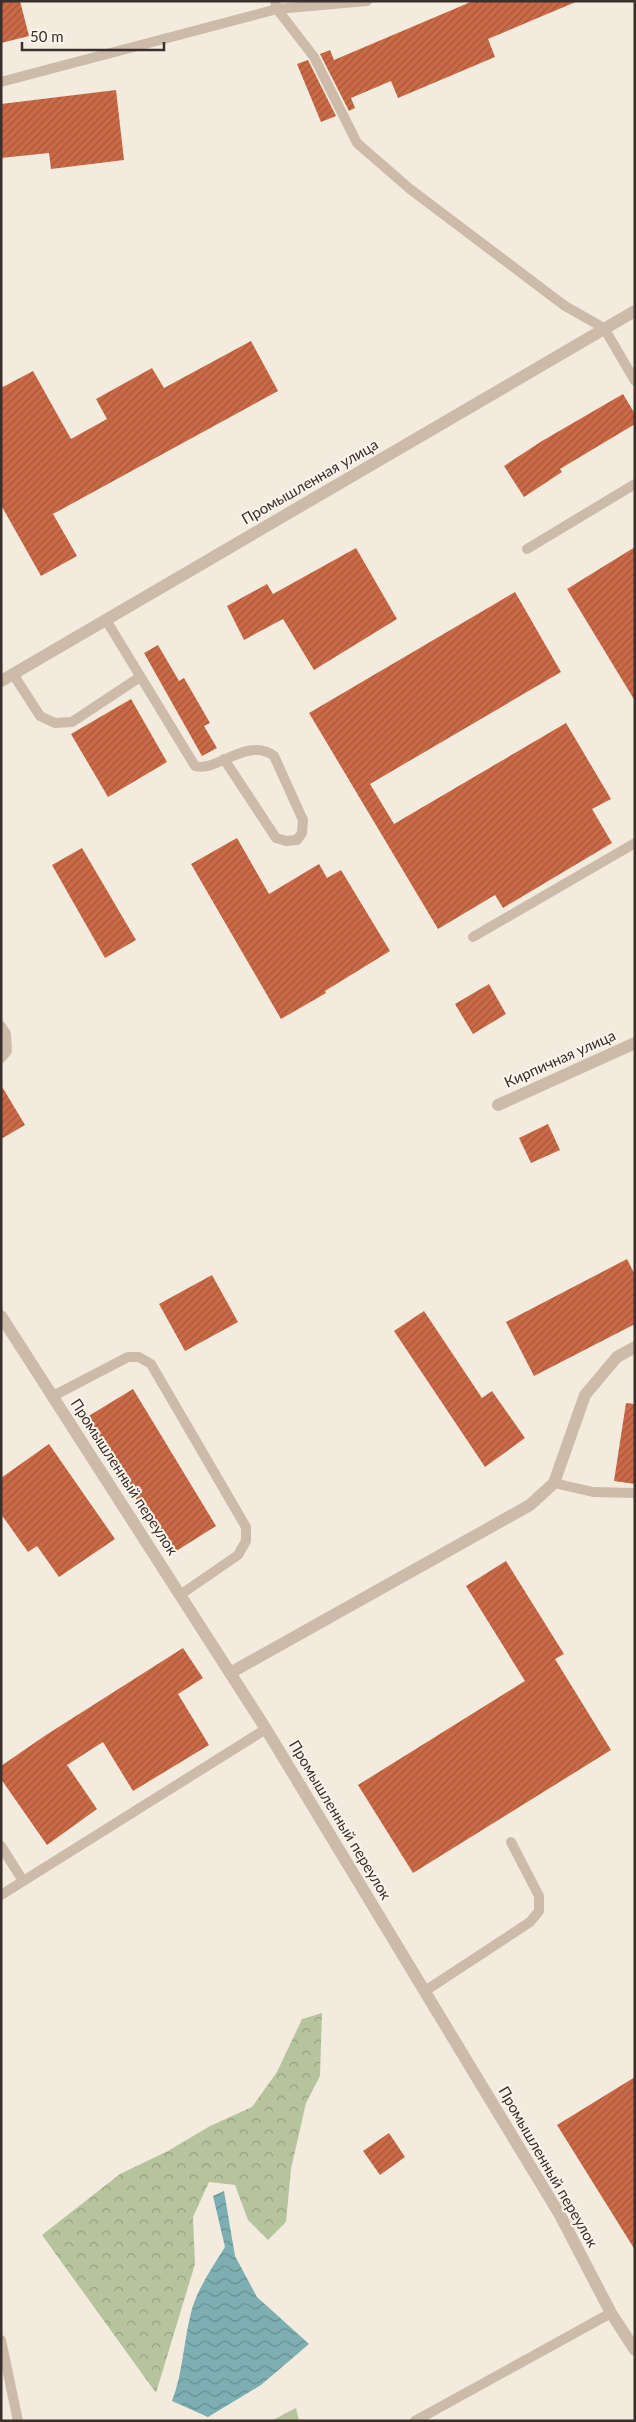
<svg xmlns="http://www.w3.org/2000/svg" width="636" height="2422" viewBox="0 0 636 2422" font-family="Lato,sans-serif">
<style>
.forest{fill:url(#forest-crowns)}
.water{fill:url(#water-waves)}
.building{fill:url(#building-hatch)}
.lines{fill:none;stroke-linecap:round;stroke-linejoin:round}
.service{stroke:#cdbbaa;stroke-width:10}
.minor{stroke:#cdbbaa;stroke-width:12}
.tertiary{stroke:#cdbbaa;stroke-width:12}
.labels{text-anchor:middle;stroke-width:4;stroke-linejoin:round;paint-order:stroke}
.street-label{font-size:15px;fill:#3a2f2a;stroke:#fbf4ec}
</style>
<defs>
<pattern id="forest-crowns" width="20" height="18" patternUnits="userSpaceOnUse" patternTransform="scale(1.25)"><rect width="20" height="18" fill="#b6c49e"/><path d="M2 6a3 3 0 1 1 6 0M12 15a3 3 0 1 1 6 0" fill="none" stroke="#95a081"/></pattern>
<pattern id="water-waves" width="16" height="10" patternUnits="userSpaceOnUse" patternTransform="scale(1.25)"><rect width="16" height="10" fill="#7dafb2"/><path d="M0 5q4-4 8 0t8 0" fill="none" stroke="#678f91"/></pattern>
<pattern id="building-hatch" width="6" height="6" patternUnits="userSpaceOnUse" patternTransform="scale(1.25)"><rect width="6" height="6" fill="#ca6a47"/><path d="M-1 1l2-2M0 6l6-6M5 7l2-2" fill="none" stroke="#a5583b"/></pattern>
</defs>
<rect width="100%" height="100%" fill="#f4ebdf"/>
<!-- forest -->
<g class="forest">
<path d="M 322,2013 L 320,2076 L 306,2103 L 291,2169 L 286,2222 L 268,2240 L 248,2220 L 235,2185 L 209,2182 L 193,2217 L 195,2264 L 156,2393 L 42,2235 L 120,2174 L 168,2151 L 210,2126 L 252,2107 L 277,2072 L 302,2019 Z"/>
<path d="M 296,2408 L 299,2421 L 271,2421 Z"/>
</g>
<!-- water -->
<path class="water" d="M 224,2191 L 235,2256 L 257,2297 L 309,2344 L 261,2385 L 208,2417 L 172,2401 C 183,2372 183,2346 190,2317 C 195,2292 212,2268 225,2247 L 213,2196 Z"/>
<!-- building -->
<g class="building">
<path d="M 1,1 L 20,1 L 29,36 L 1,43 Z"/>
<path d="M 473,1 L 578,1 L 488,39 L 495,57 L 398,98 L 391,81 L 351,98 L 355,108 L 349,111 L 320,54 L 330,50 L 334,60 Z"/>
<path d="M 308,60 L 336,116 L 321,122 L 297,64 Z"/>
<path d="M 116,90 L 124,160 L 51,169 L 49,153 L 1,158 L 1,104 Z"/>
<path d="M 251,341 L 278,391 L 53,514 L 77,556 L 41,576 L 1,505 L 1,388 L 33,371 L 71,439 L 107,419 L 96,399 L 152,368 L 164,388 Z"/>
<path d="M 623,394 L 635,414 L 635,424 L 560,469 L 562,472 L 524,497 L 504,466 L 542,441 Z"/>
<path d="M 635,547 L 635,701 L 567,589 Z"/>
<path d="M 356,548 L 397,619 L 314,670 L 283,619 L 244,640 L 227,606 L 267,584 L 273,594 Z"/>
<path d="M 515,592 L 561,672 L 370,784 L 394,824 L 566,723 L 611,799 L 592,809 L 612,843 L 503,908 L 495,895 L 438,929 L 309,713 Z"/>
<path d="M 158,645 L 179,681 L 184,678 L 210,723 L 204,726 L 217,748 L 202,756 L 144,653 Z"/>
<path d="M 131,699 L 167,762 L 108,797 L 71,734 Z"/>
<path d="M 237,838 L 269,894 L 319,864 L 327,878 L 341,870 L 390,951 L 325,991 L 326,993 L 281,1019 L 191,864 Z"/>
<path d="M 82,848 L 136,940 L 105,958 L 52,865 Z"/>
<path d="M 489,984 L 506,1014 L 473,1034 L 455,1004 Z"/>
<path d="M 1,1085 L 25,1125 L 1,1139 Z"/>
<path d="M 548,1124 L 560,1150 L 531,1163 L 519,1138 Z"/>
<path d="M 627,1259 L 635,1275 L 635,1324 L 534,1376 L 506,1322 Z"/>
<path d="M 212,1275 L 238,1322 L 185,1351 L 159,1304 Z"/>
<path d="M 424,1311 L 482,1398 L 492,1391 L 525,1438 L 485,1467 L 394,1331 Z"/>
<path d="M 133,1389 L 216,1526 L 170,1555 L 87,1417 Z"/>
<path d="M 626,1403 L 635,1404 L 635,1484 L 614,1481 Z"/>
<path d="M 49,1444 L 115,1539 L 59,1577 L 37,1546 L 28,1552 L 1,1514 L 1,1478 Z"/>
<path d="M 506,1561 L 564,1654 L 555,1659 L 611,1750 L 413,1873 L 358,1785 L 525,1681 L 466,1586 Z"/>
<path d="M 183,1648 L 203,1678 L 178,1694 L 209,1745 L 133,1791 L 103,1742 L 67,1765 L 97,1809 L 47,1845 L 1,1779 L 1,1766 L 46,1735 Z"/>
<path d="M 635,2077 L 635,2250 L 557,2125 Z"/>
<path d="M 389,2133 L 405,2157 L 380,2175 L 363,2151 Z"/>
</g>
<g class="lines">
<!-- service -->
<g class="service">
<path d="M 275,1 L 277,9 L 367,1"/>
<path d="M 1,82 L 277,9 L 314,57 L 357,143 L 410,189 L 565,306 L 604,328 L 635,381"/>
<path d="M 527,549 L 635,484"/>
<path d="M 106,620 L 195,766 C 215,773 248,736 274,756 L 303,820 L 302,833 L 297,840 L 286,841 L 276,838 L 224,759"/>
<path d="M 13,674 L 40,716 L 55,723 L 72,722 L 140,677"/>
<path d="M 473,937 L 635,843"/>
<path d="M 1,1026 L 6,1034 L 7,1051 L 1,1058"/>
<path d="M 53,1396 L 128,1357 L 139,1357 L 151,1364 L 246,1527 L 246,1541 L 238,1555 L 180,1595"/>
<path d="M 554,1483 L 593,1492 L 635,1493"/>
<path d="M 1,1846 L 23,1881"/>
<path d="M 1,1895 L 266,1729"/>
<path d="M 425,1991 L 530,1922 L 539,1911 L 539,1896 L 511,1842"/>
<path d="M 1,2340 L 18,2421"/>
<path d="M 415,2421 L 611,2313"/>
</g>
<!-- minor -->
<g class="minor">
<path d="M 498,1105 L 635,1043"/>
<path d="M 1,1316 L 266,1729 L 560,2215 L 611,2313 L 635,2350"/>
<path d="M 230,1673 L 530,1505 L 554,1483 L 585,1395 L 617,1357 L 635,1347"/>
</g>
<!-- tertiary -->
<path class="tertiary" d="M 1,681 L 635,311"/>
</g>
<g class="labels">
<!-- street labels -->
<g class="street-label">
<text transform="translate(310 482) rotate(-30)" y="5">Промышленная улица</text>
<text transform="translate(560 1059) rotate(-24)" y="5">Кирпичная улица</text>
<text transform="translate(124 1477) rotate(57)" y="5">Промышленный переулок</text>
<text transform="translate(340 1820) rotate(59)" y="5">Промышленный переулок</text>
<text transform="translate(548 2167) rotate(60)" y="5">Промышленный переулок</text>
</g>
</g>
<!-- border -->
<rect width="636" height="2422" fill="none" stroke="#3a2f2a" stroke-width="5"/>
<!-- scale -->
<path d="M22 42v8h142v-8" fill="none" stroke="#3a2f2a" stroke-width="2.5"/>
<text x="30" y="42" font-size="15" fill="#3a2f2a" stroke="#fbf4ec" stroke-width="4" paint-order="stroke">50 m</text>
</svg>
